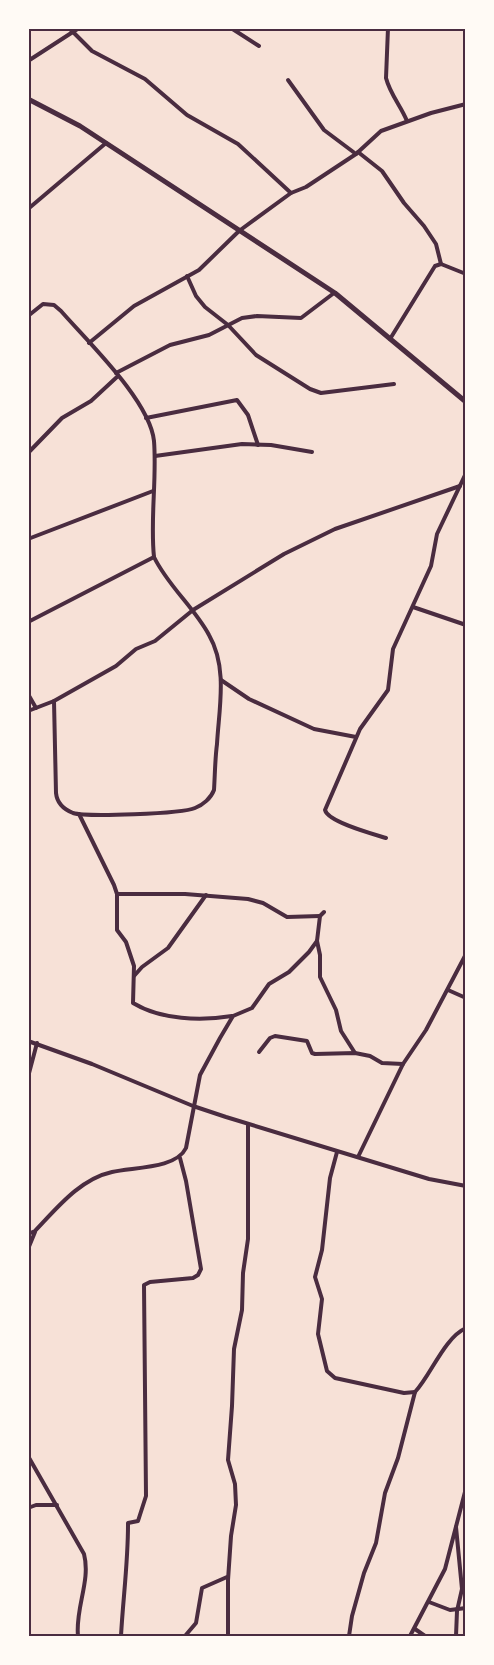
<svg xmlns="http://www.w3.org/2000/svg" width="494" height="1665" viewBox="0 0 494 1665" font-family="Quicksand,sans-serif">
<style>
.lines{fill:none;stroke-linecap:round;stroke-linejoin:round}
.minor{stroke:#4a2c40;stroke-width:4}
.secondary{stroke:#4a2c40;stroke-width:5}
.neatline{fill:none;stroke:#4a2c40;stroke-width:2}
</style>
<rect width="100%" height="100%" fill="#f7e1d7"/>
<g class="lines">
<!-- minor -->
<g class="minor">
<path d="M 69,28 L 92,51 L 145,79 L 187,115 L 238,144 L 291,193"/>
<path d="M 231,28 L 259,46"/>
<path d="M 388,28 L 386,78 C 390,94 401,106 407,121"/>
<path d="M 342,29 L 375,28"/>
<path d="M 28,61 L 79,28"/>
<path d="M 288,80 L 324,130 L 356,154"/>
<path d="M 465,105 L 466,87"/>
<path d="M 358,152 L 382,171 L 404,203 L 424,226 L 436,244 L 441,264"/>
<path d="M 28,209 L 106,143"/>
<path d="M 187,276 L 196,296 L 205,307 L 228,325 L 256,355 L 310,389 L 321,393 L 394,384"/>
<path d="M 28,316 L 43,304 L 54,305 L 61,311 C 88,342 150,401 154,441 C 157,479 150,519 154,557 C 168,586 194,607 209,635 C 228,668 219,708 217,744 C 215,759 215,774 214,790 C 211,798 203,805 195,808 C 182,814 86,817 73,813 C 63,809 57,803 56,793 L 54,701"/>
<path d="M 390,339 L 435,266 L 441,264 L 466,274"/>
<path d="M 89,343 L 134,306 L 199,270 L 239,231 L 291,193 L 306,187 L 356,154 L 381,131 L 431,113 L 466,104"/>
<path d="M 116,373 L 170,345 L 209,335 L 242,318 L 257,316 L 301,318 L 334,293"/>
<path d="M 146,418 L 237,400 L 248,415 L 258,445"/>
<path d="M 28,453 L 62,418 L 91,401 L 118,376"/>
<path d="M 155,456 L 242,444 L 271,445 L 312,452"/>
<path d="M 28,539 L 153,491"/>
<path d="M 413,607 L 466,625"/>
<path d="M 28,622 L 154,557"/>
<path d="M 221,680 L 249,699 L 314,729 L 356,737"/>
<path d="M 28,694 L 36,708"/>
<path d="M 28,711 L 54,701 L 116,666 L 136,649 L 155,641 L 193,610 L 284,554 L 335,529 L 460,486"/>
<path d="M 79,814 L 114,885 L 117,894 L 117,930 L 126,942 L 134,966 L 133,1003 C 161,1020 201,1021 232,1016"/>
<path d="M 386,838 C 373,834 328,822 325,810 L 360,729 L 388,690 L 393,649 L 431,566 L 437,534 L 466,473"/>
<path d="M 117,894 L 185,894 L 248,899 L 263,903 L 287,917 L 320,916"/>
<path d="M 317,941 L 320,955 L 320,977 L 336,1010 L 341,1031 L 355,1053"/>
<path d="M 134,976 L 142,967 L 168,948 L 206,895"/>
<path d="M 448,990 L 466,998"/>
<path d="M 28,1041 L 92,1064 L 193,1106 L 226,1117 L 429,1179 L 466,1186"/>
<path d="M 259,1052 L 270,1038 L 275,1036 L 307,1041 L 312,1053 L 315,1054 L 355,1053 L 370,1056 L 382,1063 L 403,1064"/>
<path d="M 28,1077 L 37,1043"/>
<path d="M 337,1152 L 330,1178 L 322,1250 L 315,1277 L 322,1299 L 318,1334 L 327,1371 L 335,1378 L 404,1393 L 415,1392"/>
<path d="M 358,1157 L 403,1064 L 426,1030 L 466,954"/>
<path d="M 28,1234 L 35,1231 C 57,1208 80,1179 112,1172 C 133,1167 176,1169 186,1148 L 200,1075 L 220,1038 L 233,1016 L 252,1008 L 269,984 L 289,972 L 309,952 L 317,941 L 320,916 L 324,912"/>
<path d="M 28,1249 L 35,1232"/>
<path d="M 28,1456 L 84,1554 C 91,1581 75,1608 78,1636"/>
<path d="M 28,1508 L 36,1505 L 57,1505"/>
<path d="M 429,1602 L 450,1610 L 466,1608"/>
<path d="M 415,1629 L 425,1636"/>
<path d="M 121,1636 C 123,1599 128,1563 128,1525 L 128,1523 L 138,1521 L 146,1496 L 144,1285 L 150,1282 L 193,1278 L 198,1275 L 201,1269 L 186,1181 L 180,1158"/>
<path d="M 185,1636 L 196,1623 L 202,1588 L 227,1577"/>
<path d="M 228,1636 L 228,1580 L 231,1536 L 236,1505 L 235,1484 L 228,1460 L 232,1406 L 234,1349 L 242,1310 L 243,1273 L 248,1239 L 248,1125"/>
<path d="M 349,1636 L 352,1616 L 364,1573 L 376,1543 L 385,1493 L 398,1458 L 415,1392 C 431,1375 444,1338 466,1328"/>
<path d="M 410,1636 L 445,1569 L 466,1488"/>
<path d="M 456,1636 L 457,1611 L 462,1589 L 456,1527"/>
</g>
<!-- secondary -->
<path class="secondary" d="M 28,99 L 80,126 L 335,293 L 466,402"/>
</g>
<!-- border -->
<rect width="494" height="1665" fill="none" stroke="#fffaf5" stroke-width="60"/>
<rect x="30" y="30" width="434" height="1605" class="neatline"/>
</svg>
